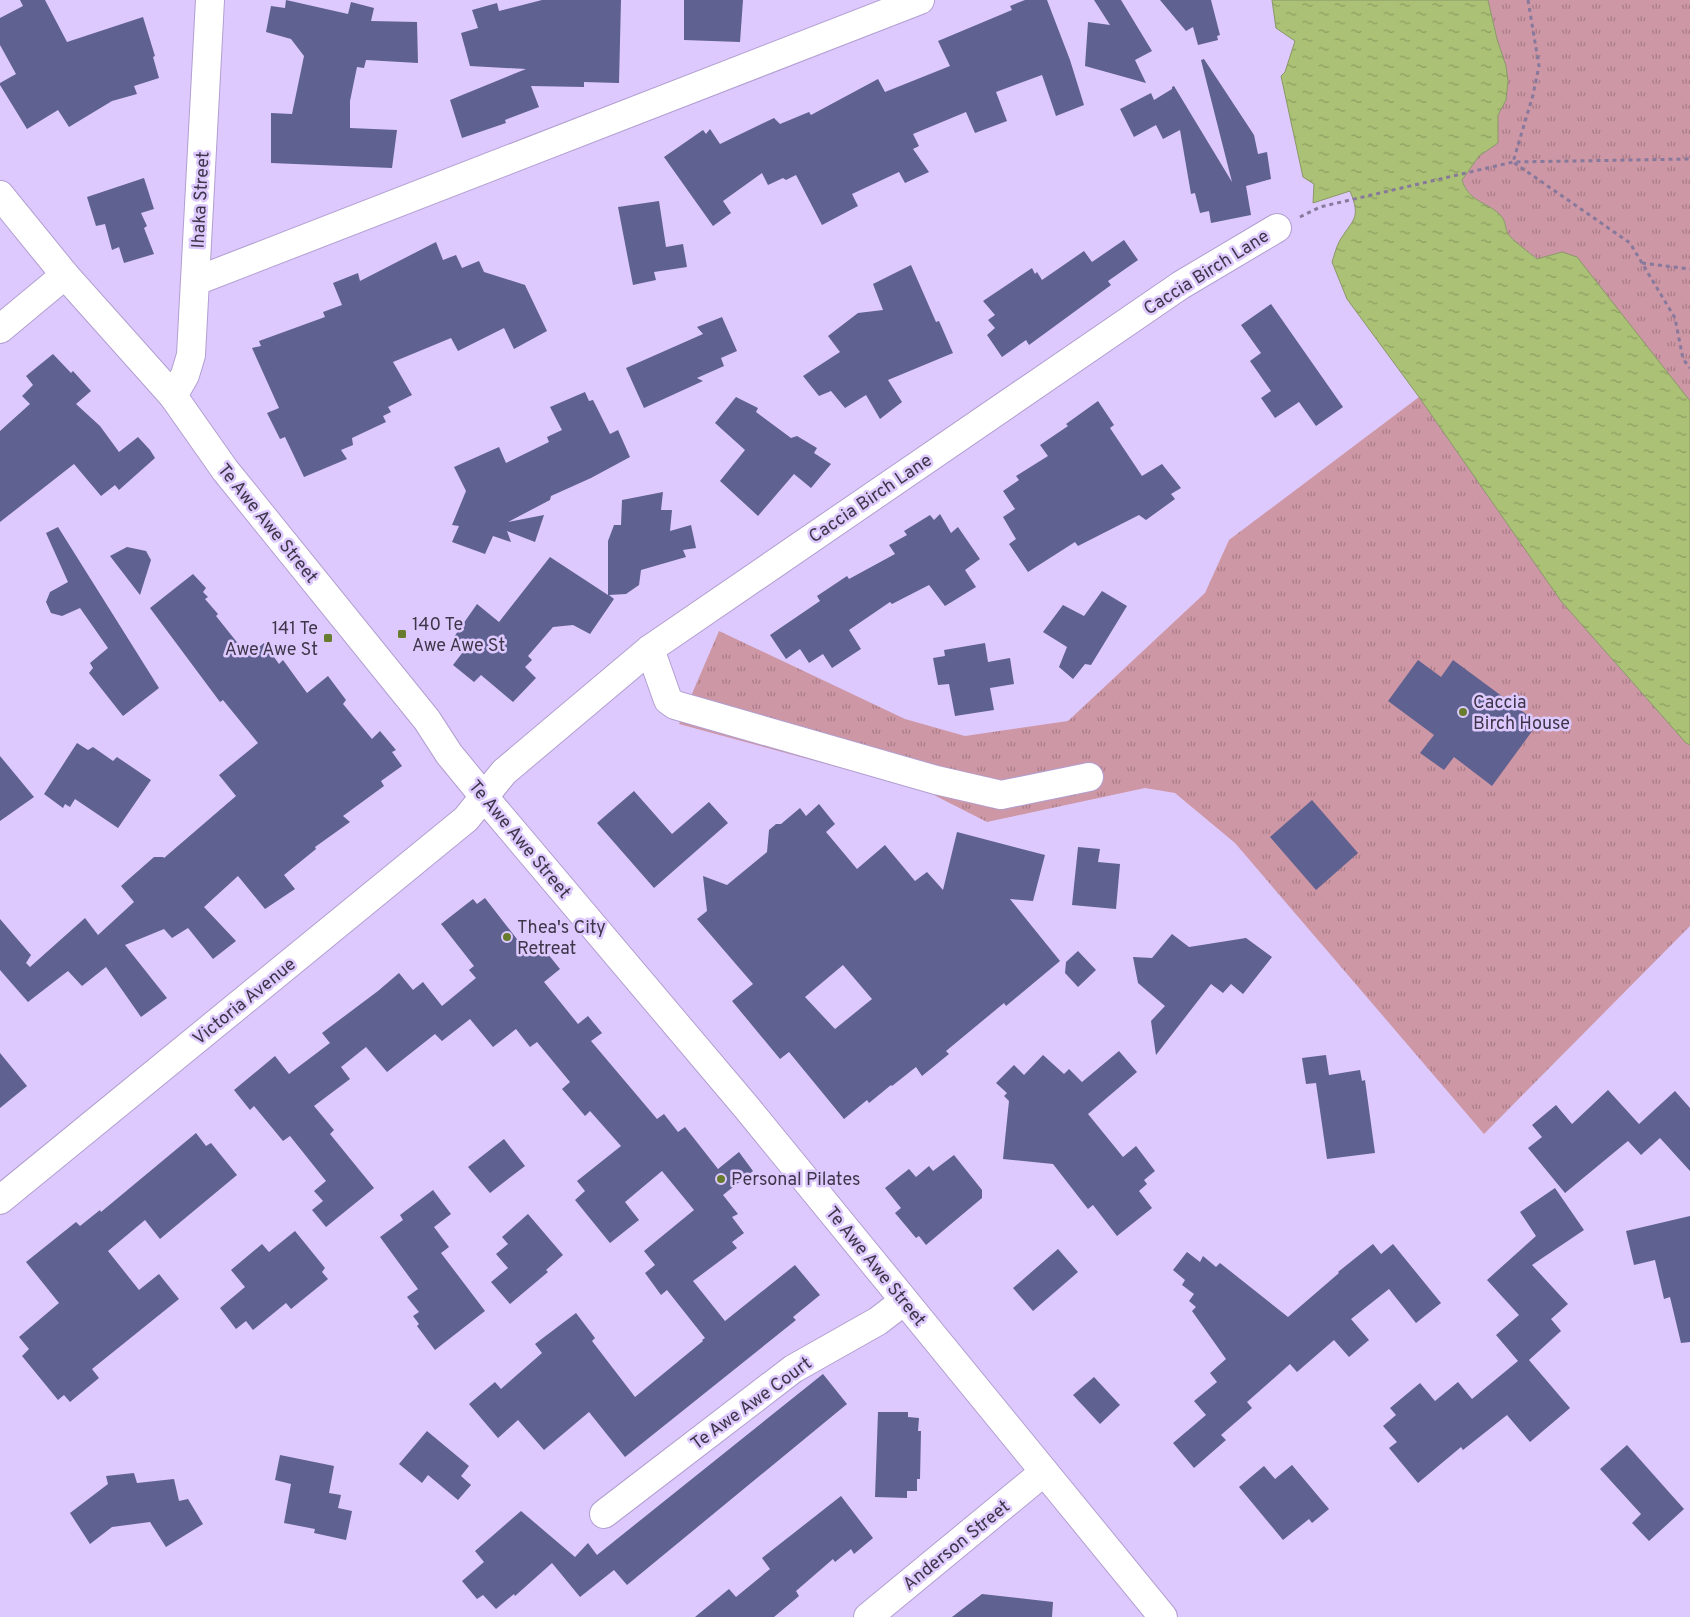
<svg xmlns="http://www.w3.org/2000/svg" width="1690" height="1617" viewBox="0 0 1690 1617" font-family="Overpass,sans-serif">
<style>
.park{fill:url(#park-tufts)}
.water{fill:url(#water-ripples);stroke:#8a9768}
.building{fill:#5f6190;fill-rule:evenodd}
.lines{fill:none;stroke-linecap:round;stroke-linejoin:round}
.minor-casing{stroke:#b29fd1;stroke-width:30}
.major-casing{stroke:#b29fd1;stroke-width:30}
.path{stroke:#87799c;stroke-width:3;stroke-dasharray:4 4;stroke-linecap:butt}
.minor{stroke:#fff;stroke-width:28}
.major{stroke:#fff;stroke-width:28}
.poi-dot{fill:#677c2c;stroke:#ddc9fd;stroke-width:2}
.labels{text-anchor:middle;stroke-width:5;stroke-linejoin:round;paint-order:stroke}
.street-label{font-size:18px;fill:#3e364a;stroke:#ddc9fd}
.poi-label{font-size:18px;fill:#3e364a;stroke:#ddc9fd;text-anchor:start}
</style>
<defs>
<pattern id="park-tufts" width="24" height="20" patternUnits="userSpaceOnUse" patternTransform="scale(1.25)"><rect width="24" height="20" fill="#cd97a5"/><path d="M3 7l-1-3M5 7V3M7 7l1-3M15 17l-1-3M17 17v-4M19 17l1-3" fill="none" stroke="#a87c88"/></pattern>
<pattern id="water-ripples" width="26" height="14" patternUnits="userSpaceOnUse" patternTransform="scale(1.25)"><rect width="26" height="14" fill="#abc175"/><path d="M2 4q2-2 4 0t4 0M15 11q2-2 4 0t4 0" fill="none" stroke="#8d9e62"/></pattern>
</defs>
<rect width="100%" height="100%" fill="#ddc9fd"/>
<!-- park -->
<g class="park">
<path d="M 1488,0 L 1690,0 L 1690,401 L 1577,258 L 1561,252 L 1538,259 C 1531,254 1512,240 1508,234 C 1505,228 1506,221 1501,216 C 1489,202 1470,203 1462,180 L 1479,156 L 1498,143 L 1498,115 L 1506,100 L 1506,66 L 1497,39 Z"/>
<path d="M 1419,397 L 1561,601 L 1686,743 L 1690,745 L 1690,926 L 1484,1134 L 1235,843 L 1175,793 L 1145,788 L 987,822 L 926,791 L 679,724 L 719,631 L 905,719 L 965,736 L 1068,721 L 1205,593 L 1229,540 Z"/>
</g>
<!-- water -->
<path class="water" d="M 1272,0 L 1488,0 L 1497,39 L 1506,66 L 1508,81 L 1506,100 L 1498,115 L 1498,143 L 1479,156 L 1462,180 C 1469,203 1489,202 1501,216 C 1506,221 1505,228 1508,234 C 1512,240 1531,254 1537,259 L 1562,252 L 1577,257 L 1690,401 L 1690,745 L 1686,743 L 1561,601 L 1419,397 L 1347,299 L 1332,262 C 1334,256 1336,248 1339,242 C 1352,219 1362,220 1350,191 L 1313,203 L 1314,184 L 1303,177 L 1281,76 L 1285,72 L 1295,41 L 1276,28 Z"/>
<!-- building -->
<g class="building">
<path d="M 20,0 L 45,0 L 67,42 L 143,17 L 155,56 L 153,57 L 159,78 L 134,86 L 137,94 L 112,101 L 69,127 L 58,110 L 27,129 L 0,85 L 0,83 L 16,74 L 0,45 L 0,18 L 23,6 Z"/>
<path d="M 286,0 L 348,14 L 351,2 L 374,8 L 371,21 L 417,22 L 418,63 L 366,60 L 364,68 L 357,67 L 350,101 L 350,128 L 397,130 L 392,168 L 271,163 L 271,113 L 292,114 L 304,56 L 291,39 L 266,32 L 271,6 L 285,8 Z"/>
<path d="M 542,0 L 621,0 L 619,83 L 584,82 L 584,87 L 531,86 L 539,107 L 505,120 L 506,123 L 462,138 L 450,100 L 526,69 L 470,66 L 461,33 L 478,28 L 472,10 L 497,3 L 499,11 Z"/>
<path d="M 684,0 L 743,0 L 740,42 L 684,40 Z"/>
<path d="M 1025,0 L 1047,0 L 1070,60 L 1084,105 L 1056,116 L 1042,75 L 996,92 L 1007,121 L 975,133 L 966,112 L 913,134 L 919,146 L 913,149 L 929,172 L 905,183 L 899,172 L 852,194 L 858,206 L 822,225 L 796,175 L 786,180 L 783,178 L 768,185 L 762,173 L 723,201 L 731,213 L 713,226 L 664,157 L 703,130 L 706,134 L 710,129 L 720,144 L 774,118 L 780,124 L 809,112 L 811,115 L 878,79 L 885,92 L 950,66 L 938,41 L 1012,10 L 1010,6 Z"/>
<path d="M 1094,0 L 1121,0 L 1152,51 L 1135,60 L 1146,83 L 1085,66 L 1088,22 L 1110,25 Z"/>
<path d="M 1160,0 L 1211,0 L 1220,35 L 1217,36 L 1218,40 L 1198,45 L 1193,27 L 1186,31 Z"/>
<path d="M 1204,59 L 1254,135 L 1258,154 L 1267,152 L 1271,179 L 1246,186 L 1251,215 L 1211,223 L 1209,211 L 1200,213 L 1195,193 L 1191,194 L 1180,130 L 1163,139 L 1156,125 L 1134,137 L 1120,109 L 1151,93 L 1154,100 L 1172,89 L 1172,87 L 1174,86 L 1232,182 L 1201,60 Z"/>
<path d="M 144,178 L 154,209 L 141,213 L 147,226 L 144,228 L 154,254 L 124,263 L 119,247 L 112,250 L 105,224 L 96,226 L 87,197 Z"/>
<path d="M 659,201 L 666,247 L 683,244 L 687,267 L 654,272 L 656,280 L 633,285 L 618,207 Z"/>
<path d="M 1124,240 L 1138,260 L 1108,281 L 1111,285 L 1029,345 L 1026,340 L 1002,357 L 987,335 L 995,328 L 988,320 L 995,315 L 983,301 L 1032,268 L 1035,274 L 1037,272 L 1042,280 L 1084,251 L 1092,262 Z"/>
<path d="M 436,242 L 443,260 L 456,255 L 462,268 L 479,261 L 484,272 L 525,285 L 547,331 L 514,349 L 504,328 L 458,351 L 451,338 L 393,362 L 412,395 L 388,407 L 391,412 L 383,416 L 386,422 L 352,438 L 353,445 L 341,450 L 347,459 L 304,477 L 285,437 L 280,439 L 267,413 L 279,408 L 252,348 L 261,346 L 259,341 L 325,317 L 323,312 L 342,305 L 333,283 L 358,273 L 360,281 Z"/>
<path d="M 911,265 L 936,322 L 939,321 L 953,353 L 888,380 L 902,402 L 880,419 L 866,395 L 845,408 L 831,391 L 819,396 L 803,376 L 840,352 L 828,336 L 858,313 L 883,310 L 873,284 Z"/>
<path d="M 1271,304 L 1343,407 L 1316,426 L 1299,402 L 1275,418 L 1261,398 L 1271,391 L 1250,361 L 1261,353 L 1241,325 Z"/>
<path d="M 722,317 L 737,351 L 721,358 L 724,366 L 697,378 L 703,381 L 644,408 L 626,368 L 703,334 L 697,327 Z"/>
<path d="M 53,354 L 71,373 L 73,371 L 91,391 L 76,404 L 100,426 L 119,452 L 138,437 L 150,450 L 155,458 L 119,490 L 115,485 L 101,496 L 74,464 L 0,522 L 0,431 L 30,404 L 22,396 L 33,385 L 26,376 Z"/>
<path d="M 585,392 L 589,401 L 593,400 L 610,434 L 618,430 L 630,457 L 591,478 L 551,496 L 550,500 L 508,522 L 544,515 L 535,542 L 507,531 L 511,542 L 493,536 L 485,554 L 452,542 L 459,526 L 452,525 L 466,491 L 454,467 L 499,447 L 506,463 L 549,442 L 547,437 L 562,430 L 550,407 Z"/>
<path d="M 736,397 L 758,408 L 756,412 L 791,438 L 797,436 L 817,448 L 814,453 L 831,464 L 811,488 L 794,474 L 758,516 L 720,481 L 745,450 L 715,423 Z"/>
<path d="M 1098,401 L 1114,425 L 1110,428 L 1142,476 L 1162,464 L 1181,488 L 1171,494 L 1175,499 L 1146,520 L 1139,515 L 1078,546 L 1075,542 L 1028,572 L 1009,544 L 1016,539 L 1003,517 L 1015,509 L 1003,491 L 1019,480 L 1016,476 L 1048,456 L 1040,445 L 1068,426 L 1066,424 Z"/>
<path d="M 663,492 L 661,510 L 672,510 L 670,531 L 691,525 L 696,548 L 683,550 L 686,557 L 641,570 L 639,585 L 626,594 L 609,595 L 614,599 L 590,634 L 573,625 L 553,627 L 528,656 L 532,660 L 525,667 L 536,678 L 513,702 L 481,675 L 474,682 L 453,665 L 466,648 L 454,637 L 477,604 L 499,622 L 550,557 L 608,595 L 608,541 L 614,525 L 621,525 L 622,500 Z"/>
<path d="M 940,514 L 951,533 L 958,527 L 980,559 L 965,570 L 976,587 L 945,606 L 929,585 L 892,604 L 890,602 L 849,630 L 861,649 L 832,668 L 823,654 L 809,663 L 800,649 L 786,659 L 770,635 L 820,601 L 817,596 L 847,576 L 849,579 L 895,554 L 889,545 L 907,535 L 904,531 L 930,515 L 934,520 Z"/>
<path d="M 58,527 L 159,688 L 123,716 L 89,673 L 93,668 L 90,663 L 108,648 L 80,608 L 62,616 L 51,613 L 46,602 L 50,592 L 68,582 L 46,533 Z"/>
<path d="M 127,547 L 146,551 L 151,560 L 140,595 L 110,556 Z"/>
<path d="M 193,574 L 206,588 L 203,592 L 208,597 L 205,599 L 218,614 L 216,616 L 248,656 L 264,643 L 279,664 L 283,660 L 307,693 L 328,676 L 346,700 L 343,704 L 372,739 L 380,731 L 396,750 L 392,752 L 402,766 L 381,781 L 384,786 L 343,816 L 350,822 L 315,847 L 316,849 L 284,875 L 295,889 L 265,909 L 238,876 L 204,907 L 236,941 L 213,959 L 188,928 L 172,938 L 164,929 L 125,945 L 167,998 L 141,1017 L 106,967 L 82,986 L 68,971 L 28,1002 L 0,970 L 0,919 L 31,955 L 26,963 L 30,967 L 85,918 L 98,935 L 134,902 L 121,886 L 154,857 L 163,857 L 164,858 L 236,796 L 219,775 L 258,743 L 223,700 L 220,702 L 150,608 Z"/>
<path d="M 1102,591 L 1127,606 L 1091,665 L 1085,664 L 1073,679 L 1059,667 L 1067,647 L 1043,632 L 1063,605 L 1084,616 Z"/>
<path d="M 985,643 L 988,662 L 1010,658 L 1014,684 L 990,688 L 994,710 L 955,716 L 949,684 L 938,685 L 933,658 L 945,656 L 944,650 Z"/>
<path d="M 1418,660 L 1441,677 L 1453,660 L 1538,723 L 1492,786 L 1454,757 L 1444,770 L 1420,753 L 1434,735 L 1388,701 Z"/>
<path d="M 77,743 L 88,750 L 93,747 L 113,761 L 117,757 L 151,780 L 118,828 L 75,799 L 70,807 L 65,804 L 63,808 L 44,794 Z"/>
<path d="M 0,756 L 34,797 L 0,821 Z"/>
<path d="M 634,791 L 672,834 L 709,802 L 728,823 L 654,888 L 597,823 Z"/>
<path d="M 1312,800 L 1358,853 L 1316,890 L 1270,837 Z"/>
<path d="M 819,804 L 835,824 L 826,832 L 857,869 L 885,845 L 915,881 L 927,872 L 943,890 L 957,832 L 1045,855 L 1033,901 L 1010,899 L 1060,961 L 1006,1006 L 1004,1003 L 946,1051 L 949,1054 L 922,1076 L 916,1067 L 892,1086 L 891,1085 L 869,1103 L 867,1100 L 844,1119 L 789,1052 L 780,1059 L 732,1001 L 753,984 L 697,919 L 707,911 L 703,876 L 727,885 L 767,852 L 769,830 L 776,824 L 781,824 L 800,808 L 806,816 ZM 843,965 L 872,999 L 835,1029 L 805,997 Z"/>
<path d="M 1078,847 L 1100,849 L 1098,862 L 1120,864 L 1116,909 L 1072,905 Z"/>
<path d="M 485,898 L 527,952 L 539,943 L 560,969 L 544,982 L 578,1024 L 588,1016 L 602,1033 L 591,1041 L 657,1119 L 664,1114 L 678,1132 L 685,1127 L 718,1169 L 739,1152 L 753,1171 L 723,1195 L 738,1214 L 732,1217 L 744,1233 L 732,1242 L 737,1248 L 693,1281 L 725,1321 L 795,1265 L 820,1295 L 793,1317 L 796,1320 L 625,1457 L 589,1412 L 544,1450 L 518,1420 L 498,1438 L 469,1404 L 495,1382 L 501,1389 L 542,1353 L 535,1344 L 576,1313 L 595,1338 L 592,1341 L 635,1397 L 703,1341 L 702,1340 L 705,1338 L 667,1290 L 661,1295 L 645,1273 L 655,1265 L 644,1251 L 694,1210 L 662,1171 L 625,1202 L 639,1220 L 610,1243 L 575,1200 L 585,1191 L 577,1181 L 621,1146 L 590,1111 L 585,1116 L 562,1089 L 570,1082 L 537,1042 L 530,1047 L 516,1029 L 493,1047 L 470,1019 L 442,1041 L 435,1034 L 387,1072 L 366,1047 L 341,1067 L 350,1079 L 314,1106 L 334,1130 L 330,1134 L 374,1188 L 326,1227 L 312,1210 L 323,1201 L 314,1191 L 326,1181 L 290,1136 L 283,1141 L 254,1106 L 250,1110 L 234,1090 L 275,1056 L 289,1074 L 330,1043 L 322,1033 L 378,991 L 399,973 L 413,990 L 423,982 L 442,1006 L 476,978 L 469,970 L 474,966 L 441,924 L 473,899 L 477,904 Z"/>
<path d="M 1172,934 L 1189,947 L 1246,938 L 1272,957 L 1243,994 L 1231,984 L 1223,993 L 1211,984 L 1156,1055 L 1151,1021 L 1165,1006 L 1138,983 L 1133,957 L 1152,958 Z"/>
<path d="M 1078,951 L 1096,970 L 1078,987 L 1065,973 L 1066,962 Z"/>
<path d="M 1119,1051 L 1137,1072 L 1088,1114 L 1123,1157 L 1136,1146 L 1155,1171 L 1144,1180 L 1147,1184 L 1139,1191 L 1152,1208 L 1117,1236 L 1093,1205 L 1088,1209 L 1053,1164 L 1003,1159 L 1009,1101 L 1004,1096 L 1007,1093 L 996,1083 L 1014,1065 L 1024,1075 L 1043,1055 L 1064,1074 L 1069,1069 L 1082,1082 Z"/>
<path d="M 0,1053 L 27,1086 L 0,1108 Z"/>
<path d="M 1326,1055 L 1329,1075 L 1360,1070 L 1362,1081 L 1365,1080 L 1375,1153 L 1327,1159 L 1316,1083 L 1306,1084 L 1302,1058 Z"/>
<path d="M 1608,1090 L 1639,1124 L 1675,1091 L 1690,1108 L 1690,1171 L 1660,1138 L 1641,1155 L 1628,1141 L 1565,1193 L 1528,1148 L 1542,1137 L 1532,1125 L 1556,1105 L 1572,1124 Z"/>
<path d="M 196,1133 L 206,1146 L 211,1143 L 237,1175 L 160,1239 L 145,1220 L 108,1251 L 139,1290 L 159,1274 L 179,1299 L 92,1369 L 99,1378 L 70,1402 L 64,1395 L 58,1400 L 22,1356 L 29,1349 L 19,1337 L 59,1303 L 26,1262 L 76,1222 L 80,1226 L 100,1210 L 101,1212 Z"/>
<path d="M 504,1139 L 525,1166 L 490,1193 L 468,1167 Z"/>
<path d="M 954,1155 L 982,1190 L 982,1198 L 926,1245 L 919,1236 L 916,1238 L 895,1213 L 901,1208 L 885,1188 L 909,1169 L 916,1177 L 929,1166 L 933,1171 Z"/>
<path d="M 1555,1188 L 1584,1230 L 1532,1265 L 1568,1304 L 1551,1319 L 1561,1331 L 1529,1360 L 1570,1408 L 1530,1442 L 1507,1415 L 1463,1450 L 1461,1447 L 1418,1483 L 1389,1448 L 1397,1442 L 1383,1426 L 1396,1415 L 1390,1408 L 1420,1383 L 1435,1401 L 1458,1382 L 1472,1399 L 1518,1361 L 1496,1335 L 1519,1315 L 1487,1280 L 1536,1236 L 1520,1212 Z"/>
<path d="M 433,1190 L 451,1214 L 434,1227 L 449,1247 L 441,1253 L 485,1311 L 435,1350 L 417,1326 L 419,1324 L 413,1316 L 419,1312 L 407,1297 L 418,1289 L 380,1237 L 403,1220 L 400,1215 Z"/>
<path d="M 528,1214 L 563,1255 L 546,1270 L 548,1272 L 510,1304 L 491,1282 L 508,1268 L 496,1254 L 508,1244 L 502,1237 Z"/>
<path d="M 1690,1216 L 1690,1342 L 1681,1343 L 1670,1297 L 1664,1299 L 1655,1260 L 1634,1265 L 1626,1231 Z"/>
<path d="M 295,1231 L 325,1268 L 322,1272 L 328,1279 L 291,1309 L 286,1303 L 253,1330 L 246,1321 L 236,1329 L 220,1308 L 245,1287 L 231,1270 L 262,1244 L 269,1252 Z"/>
<path d="M 1373,1244 L 1381,1254 L 1393,1244 L 1441,1303 L 1416,1323 L 1389,1289 L 1351,1319 L 1369,1340 L 1349,1357 L 1334,1340 L 1297,1372 L 1290,1364 L 1247,1402 L 1252,1408 L 1221,1435 L 1226,1440 L 1194,1468 L 1173,1443 L 1206,1415 L 1194,1401 L 1217,1382 L 1210,1373 L 1226,1359 L 1192,1311 L 1196,1307 L 1189,1301 L 1194,1294 L 1182,1285 L 1185,1280 L 1173,1270 L 1187,1252 L 1200,1262 L 1203,1256 L 1216,1267 L 1220,1263 L 1288,1317 L 1339,1273 L 1338,1272 Z"/>
<path d="M 1058,1249 L 1078,1272 L 1033,1311 L 1013,1288 Z"/>
<path d="M 823,1374 L 847,1404 L 627,1585 L 614,1570 L 580,1597 L 552,1563 L 515,1596 L 514,1594 L 496,1609 L 483,1595 L 477,1599 L 462,1581 L 484,1562 L 475,1551 L 521,1511 L 575,1557 L 588,1543 L 597,1555 Z"/>
<path d="M 1094,1377 L 1120,1405 L 1100,1424 L 1073,1395 Z"/>
<path d="M 878,1412 L 908,1412 L 908,1417 L 919,1418 L 918,1431 L 921,1431 L 920,1479 L 917,1479 L 917,1491 L 907,1491 L 907,1498 L 875,1497 Z"/>
<path d="M 427,1431 L 469,1466 L 461,1476 L 471,1485 L 458,1500 L 428,1475 L 422,1483 L 399,1464 Z"/>
<path d="M 1627,1445 L 1684,1509 L 1649,1541 L 1632,1523 L 1641,1514 L 1600,1469 Z"/>
<path d="M 280,1455 L 334,1466 L 329,1493 L 341,1495 L 338,1508 L 352,1511 L 346,1540 L 314,1533 L 315,1529 L 284,1523 L 291,1484 L 275,1480 Z"/>
<path d="M 1292,1465 L 1329,1509 L 1312,1523 L 1309,1519 L 1283,1540 L 1239,1487 L 1264,1466 L 1275,1479 Z"/>
<path d="M 134,1473 L 137,1483 L 174,1479 L 179,1501 L 188,1499 L 203,1524 L 166,1547 L 150,1522 L 112,1527 L 90,1544 L 70,1513 L 108,1484 L 106,1476 Z"/>
<path d="M 841,1496 L 873,1538 L 854,1554 L 851,1549 L 835,1562 L 833,1559 L 796,1591 L 799,1596 L 774,1617 L 695,1617 L 729,1589 L 736,1597 L 770,1569 L 762,1558 Z"/>
<path d="M 982,1594 L 1053,1602 L 1052,1617 L 952,1617 Z"/>
</g>
<g class="lines">
<defs>
<g id="minor">
<path d="M 196,281 L 920,0"/>
<path d="M 0,329 L 65,275"/>
<path d="M 173,396 L 185,375 L 191,355 L 210,0"/>
<path d="M 650,649 L 668,700 L 675,705 L 936,780 L 1001,795 L 1089,777"/>
<path d="M 0,1200 L 466,819 L 504,772 L 650,649 L 1181,285 L 1277,228"/>
<path d="M 604,1514 L 793,1369 L 878,1321 L 904,1301"/>
<path d="M 868,1617 L 1044,1472"/>
</g>
<path id="major" d="M 0,195 L 65,275 L 173,396 L 225,470 L 427,720 L 449,754 L 485,798 L 747,1108 L 1163,1617"/>
</defs>
<!-- minor casing -->
<use href="#minor" class="minor-casing"/>
<!-- major casing -->
<use href="#major" class="major-casing"/>
<!-- path -->
<g class="path">
<path d="M 1528,0 L 1539,66 L 1533,95 L 1513,162 L 1630,243 L 1675,318 L 1683,359 L 1690,368"/>
<path d="M 1300,217 L 1320,207 L 1513,162 L 1690,159"/>
<path d="M 1642,263 L 1690,269"/>
</g>
<!-- minor -->
<use href="#minor" class="minor"/>
<!-- major -->
<use href="#major" class="major"/>
</g>
<!-- markers -->
<g class="poi-dot">
<rect x="397" y="629" width="10" height="10" rx="2.5"/>
<rect x="323" y="633" width="10" height="10" rx="2.5"/>
<circle cx="1463" cy="712" r="5"/>
<circle cx="507" cy="937" r="5"/>
<circle cx="721" cy="1179" r="5"/>
</g>
<g class="labels">
<!-- street labels -->
<g class="street-label">
<text transform="translate(200 200) rotate(-87)" y="6">Ihaka Street</text>
<text transform="translate(1206 272) rotate(-32)" y="6">Caccia Birch Lane</text>
<text transform="translate(870 498) rotate(-34)" y="6">Caccia Birch Lane</text>
<text transform="translate(268 523) rotate(51)" y="6">Te Awe Awe Street</text>
<text transform="translate(520 839) rotate(50)" y="6">Te Awe Awe Street</text>
<text transform="translate(244 1001) rotate(-39)" y="6">Victoria Avenue</text>
<text transform="translate(876 1266) rotate(51)" y="6">Te Awe Awe Street</text>
<text transform="translate(751 1403) rotate(-36)" y="6">Te Awe Awe Court</text>
<text transform="translate(956 1545) rotate(-39)" y="6">Anderson Street</text>
</g>
<!-- poi labels -->
<g class="poi-label">
<text x="412" y="630">140 Te<tspan x="412" dy="21">Awe Awe St</tspan></text>
<text x="318" y="634" text-anchor="end">141 Te<tspan x="318" dy="21">Awe Awe St</tspan></text>
<text x="1473" y="708">Caccia<tspan x="1473" dy="21">Birch House</tspan></text>
<text x="517" y="933">Thea's City<tspan x="517" dy="21">Retreat</tspan></text>
<text x="731" y="1185">Personal Pilates</text>
</g>
</g>
</svg>
